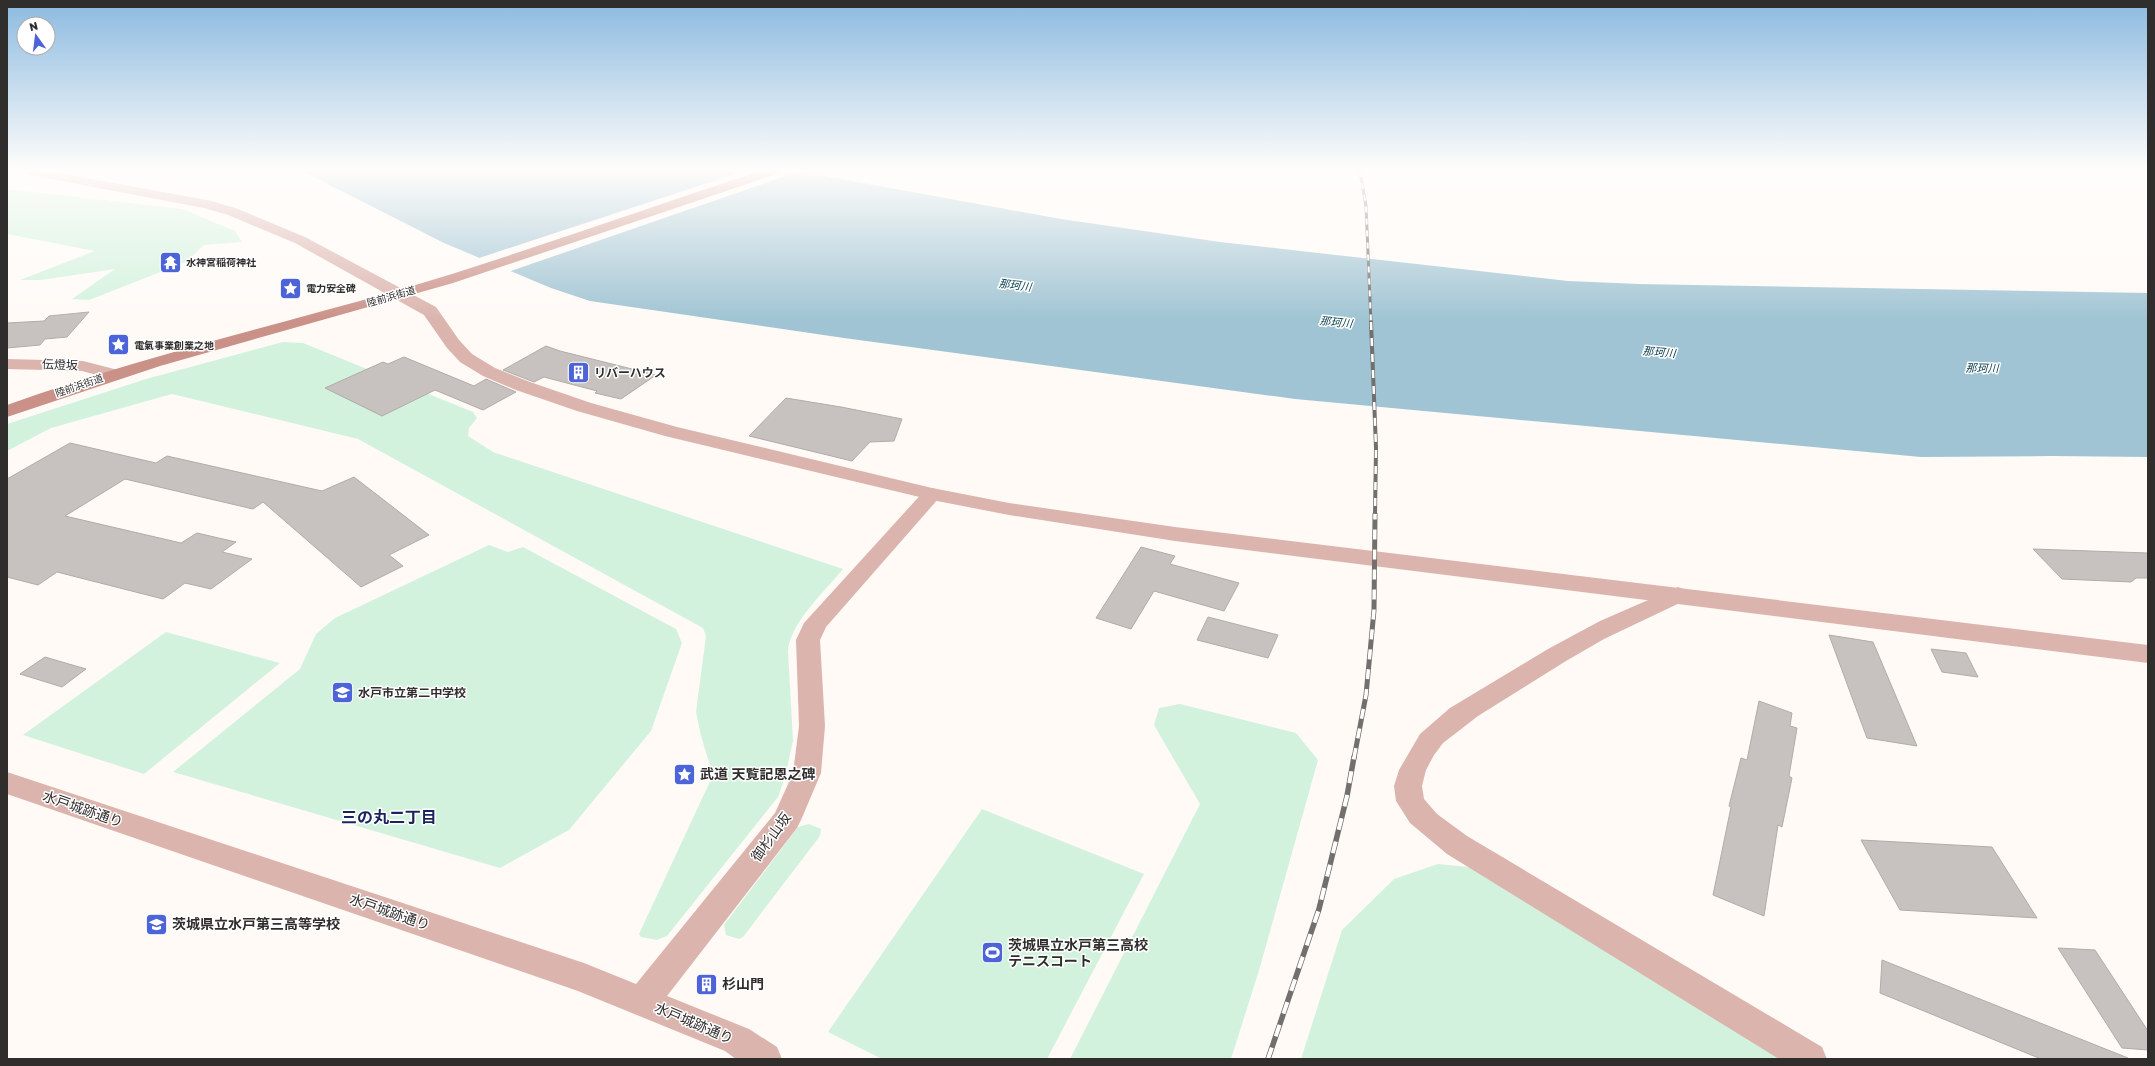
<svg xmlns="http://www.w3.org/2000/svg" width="2155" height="1066" viewBox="0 0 2155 1066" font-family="'Golos Text','Noto Sans JP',sans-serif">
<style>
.green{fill:#d2f2dd}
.water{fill:#a0c4d3}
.pier{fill:#fffaf6}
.building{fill:#c7c2bf;stroke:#b0aca8}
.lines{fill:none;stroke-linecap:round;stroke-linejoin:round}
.minor{fill:#dcb4ae;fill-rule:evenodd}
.tertiary{fill:#dcb4ae;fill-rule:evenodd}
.secondary{fill:#ca9188;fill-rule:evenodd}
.rail-far3-casing{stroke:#726f6d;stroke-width:3}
.rail-far2-casing{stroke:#726f6d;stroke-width:4}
.rail-far1-casing{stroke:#726f6d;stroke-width:5}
.rail-casing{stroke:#726f6d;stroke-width:5.5}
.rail-far3{stroke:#fff;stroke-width:2;stroke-dasharray:6;stroke-linecap:butt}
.rail-far2{stroke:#fff;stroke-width:2.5;stroke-dasharray:8;stroke-linecap:butt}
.rail-far1{stroke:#fff;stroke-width:3.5;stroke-dasharray:10;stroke-linecap:butt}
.rail{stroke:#fff;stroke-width:4;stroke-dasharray:12;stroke-linecap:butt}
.labels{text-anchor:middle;stroke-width:3;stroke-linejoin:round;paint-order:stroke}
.far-poi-label{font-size:10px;font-weight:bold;fill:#302e2d;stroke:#fff;text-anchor:start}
.far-street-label{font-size:10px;fill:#302e2d;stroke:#fff}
.far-water-label{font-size:11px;font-style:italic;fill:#073d4e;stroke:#fff}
.street-label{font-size:12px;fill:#302e2d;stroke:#fff}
.poi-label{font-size:12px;font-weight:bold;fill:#302e2d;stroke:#fff;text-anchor:start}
.near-poi-label{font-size:14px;font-weight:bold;fill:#302e2d;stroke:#fff;text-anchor:start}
.near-street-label{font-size:14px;fill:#302e2d;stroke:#fff}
.near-neighbourhood-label{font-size:16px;font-weight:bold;fill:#1a245c;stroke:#fff}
</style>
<rect width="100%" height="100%" fill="#fffaf6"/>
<!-- green -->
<g class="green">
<path d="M 7,189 L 182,209 L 235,231 L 242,242 L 204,245 L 186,262 L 89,300 L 72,299 L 115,269 L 41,280 L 20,280 L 95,251 L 7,234 Z"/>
<path d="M 283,342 L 303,343 L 473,412 L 477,418 L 469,428 L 468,436 L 493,452 L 843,569 C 825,591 790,623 788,651 L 793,741 L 785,777 L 778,797 L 667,936 L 657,940 L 641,937 L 639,934 L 713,775 L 701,736 L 696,712 L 706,636 L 703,628 L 358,439 L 172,394 L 51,428 L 7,451 L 7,424 L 146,379 Z"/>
<path d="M 489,545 L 508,552 L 523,547 L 676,629 L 682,643 L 651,731 L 569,830 L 500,868 L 173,772 L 300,669 L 316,634 L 335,618 Z"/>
<path d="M 166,632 L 280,663 L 144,774 L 23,735 Z"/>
<path d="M 1180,704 L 1296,733 L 1318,760 L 1260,967 L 1231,1059 L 1070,1059 L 1200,804 L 1154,725 L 1159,708 Z"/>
<path d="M 982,809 L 1144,874 L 1047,1059 L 882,1059 L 828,1032 Z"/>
<path d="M 809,824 L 821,829 L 820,836 L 743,937 L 739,939 L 726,935 L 724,925 L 798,827 Z"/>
<path d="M 1438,864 L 1469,867 L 1781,1059 L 1301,1059 L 1342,930 L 1394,879 Z"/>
</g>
<!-- water -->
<path class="water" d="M 302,171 L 797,171 L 1061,219 L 1220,242 L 1568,281 L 1639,284 L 2148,293 L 2148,457 L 2051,456 L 1921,457 L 1295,399 L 844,338 L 590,301 L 551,288 L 444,243 Z"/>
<!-- pier -->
<path class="pier" d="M 744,171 L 800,171 L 508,272 L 476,259 Z"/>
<!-- building -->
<g class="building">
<path d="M 89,312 L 67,337 L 45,339 L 40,345 L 7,348 L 7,323 L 44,321 L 49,316 Z"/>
<path d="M 546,346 L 560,351 L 656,375 L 621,399 L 595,393 L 597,391 L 544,377 L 534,382 L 503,370 Z"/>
<path d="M 404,357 L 474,386 L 486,379 L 516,392 L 483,410 L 435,390 L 382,416 L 325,388 L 383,362 L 388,364 Z"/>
<path d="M 786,398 L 841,407 L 902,419 L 894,441 L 870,442 L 852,461 L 749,436 Z"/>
<path d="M 70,443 L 156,463 L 167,456 L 322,491 L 354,477 L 429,535 L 389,555 L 403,566 L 361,587 L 263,502 L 253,509 L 125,479 L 65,516 L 181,543 L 197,533 L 236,542 L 222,552 L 252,559 L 211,589 L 185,583 L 163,599 L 57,572 L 38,585 L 7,577 L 7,479 Z"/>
<path d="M 1141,547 L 1175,556 L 1170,564 L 1239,583 L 1224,611 L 1154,591 L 1131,629 L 1096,618 Z"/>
<path d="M 2033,549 L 2148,553 L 2148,578 L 2136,578 L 2131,582 L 2062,579 Z"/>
<path d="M 1208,617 L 1278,635 L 1268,658 L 1197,640 Z"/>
<path d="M 1829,635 L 1873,642 L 1917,746 L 1867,738 Z"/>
<path d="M 1931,649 L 1966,653 L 1978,677 L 1942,672 Z"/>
<path d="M 45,657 L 86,669 L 62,687 L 20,674 Z"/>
<path d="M 1759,701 L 1792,713 L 1790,726 L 1797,728 L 1789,776 L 1792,778 L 1782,827 L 1778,825 L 1764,916 L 1713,895 L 1731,807 L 1729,806 L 1741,758 L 1747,760 Z"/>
<path d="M 1861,840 L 1992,847 L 2037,918 L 1900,910 Z"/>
<path d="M 2058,948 L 2095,950 L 2148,1031 L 2148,1050 L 2122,1048 Z"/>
<path d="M 1882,960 L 2128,1058 L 2128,1059 L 2041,1059 L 1880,993 Z"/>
</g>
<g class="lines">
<!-- minor -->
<g class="minor">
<path d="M 932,488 L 939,490 L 943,494 L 939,498 L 826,627 L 820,640 L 825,726 L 821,773 L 801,820 L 797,828 L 667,996 L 749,1029 L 777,1047 L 782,1059 L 736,1059 L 725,1051 L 578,991 L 7,794 L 7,772 L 584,963 L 636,984 L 775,813 L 793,773 L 799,726 L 796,640 L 804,623 L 925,490 Z"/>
<path d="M 1678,587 L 1686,590 L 1690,595 L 1686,600 L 1604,639 L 1566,661 L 1478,716 L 1443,743 L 1434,755 L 1426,770 L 1422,786 L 1424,799 L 1437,814 L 1467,836 L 1822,1047 L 1827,1059 L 1779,1059 L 1447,854 L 1410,823 L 1396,801 L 1394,786 L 1399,770 L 1420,734 L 1450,708 L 1548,649 L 1600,621 Z"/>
</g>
<!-- tertiary -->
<g class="tertiary">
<path d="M 23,171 L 49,171 L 212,201 L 238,209 L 305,237 L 436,307 L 459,340 L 472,354 L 495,368 L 530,382 L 591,403 L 677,427 L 932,488 L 1009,503 L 1175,527 L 2148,645 L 2148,663 L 1175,541 L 1009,515 L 932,500 L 665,436 L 577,411 L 516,390 L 483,376 L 460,362 L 447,348 L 424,315 L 295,243 L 228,215 L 204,208 L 30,175 Z"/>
<path d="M 7,359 L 83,361 L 118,370 L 121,374 L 118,378 L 112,379 L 82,371 L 7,369 Z"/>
</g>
<!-- secondary -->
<path class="secondary" d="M 760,171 L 779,171 L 777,174 L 453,283 L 160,366 L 7,417 L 7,405 C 134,359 265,328 395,291 C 518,255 638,211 760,171 Z"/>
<defs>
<path id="rail-far3" d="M 1360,171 L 1366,206 L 1371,323"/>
<path id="rail-far2" d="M 1371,322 L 1376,448 L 1375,515"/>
<path id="rail-far1" d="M 1354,758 L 1366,695 L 1374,610 L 1375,514"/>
<path id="rail" d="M 1268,1059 L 1319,909 L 1347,796 L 1354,757"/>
</defs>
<!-- rail-far3 casing -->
<use href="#rail-far3" class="rail-far3-casing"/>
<!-- rail-far2 casing -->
<use href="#rail-far2" class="rail-far2-casing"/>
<!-- rail-far1 casing -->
<use href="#rail-far1" class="rail-far1-casing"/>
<!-- rail casing -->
<use href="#rail" class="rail-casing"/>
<!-- rail-far3 -->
<use href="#rail-far3" class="rail-far3"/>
<!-- rail-far2 -->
<use href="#rail-far2" class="rail-far2"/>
<!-- rail-far1 -->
<use href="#rail-far1" class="rail-far1"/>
<!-- rail -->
<use href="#rail" class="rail"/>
</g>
<!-- sky -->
<linearGradient id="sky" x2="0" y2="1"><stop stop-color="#8bbae0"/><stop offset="0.53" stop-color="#fffdfb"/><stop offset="1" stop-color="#fffdfb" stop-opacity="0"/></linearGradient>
<rect width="2155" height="320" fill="url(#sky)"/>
<!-- icons -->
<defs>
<symbol id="temple-square" viewBox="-11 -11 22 22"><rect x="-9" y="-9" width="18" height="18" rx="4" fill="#4d64d9" stroke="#fff"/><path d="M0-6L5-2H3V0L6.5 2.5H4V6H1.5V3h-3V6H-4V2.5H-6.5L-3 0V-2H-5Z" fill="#fff"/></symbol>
<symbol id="sight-square" viewBox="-11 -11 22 22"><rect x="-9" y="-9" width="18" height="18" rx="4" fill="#4d64d9" stroke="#fff"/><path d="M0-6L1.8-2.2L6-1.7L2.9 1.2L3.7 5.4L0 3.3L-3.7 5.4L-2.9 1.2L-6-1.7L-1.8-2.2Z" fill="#fff"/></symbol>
<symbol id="building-square" viewBox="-11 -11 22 22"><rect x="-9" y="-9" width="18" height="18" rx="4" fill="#4d64d9" stroke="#fff"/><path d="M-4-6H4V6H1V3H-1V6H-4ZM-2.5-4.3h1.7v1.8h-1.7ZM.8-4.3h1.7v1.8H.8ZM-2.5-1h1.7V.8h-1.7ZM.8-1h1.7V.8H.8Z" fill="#fff"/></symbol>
<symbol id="school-square" viewBox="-11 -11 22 22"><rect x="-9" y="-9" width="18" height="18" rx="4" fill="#4d64d9" stroke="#fff"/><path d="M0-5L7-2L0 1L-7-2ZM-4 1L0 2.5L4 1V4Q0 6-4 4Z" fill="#fff"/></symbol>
<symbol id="stadium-square" viewBox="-11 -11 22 22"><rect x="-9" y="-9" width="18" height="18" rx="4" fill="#4d64d9" stroke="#fff"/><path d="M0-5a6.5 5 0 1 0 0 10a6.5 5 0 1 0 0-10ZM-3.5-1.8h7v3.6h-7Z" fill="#fff"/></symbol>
</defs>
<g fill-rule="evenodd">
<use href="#temple-square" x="158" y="250" width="25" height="25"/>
<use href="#sight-square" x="278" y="276" width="25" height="25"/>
<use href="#sight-square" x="106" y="332" width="25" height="25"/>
<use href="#building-square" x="566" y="360" width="25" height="25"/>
<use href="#school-square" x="330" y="680" width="25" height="25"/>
<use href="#sight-square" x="672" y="762" width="25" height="25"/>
<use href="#school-square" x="144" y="912" width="25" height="25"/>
<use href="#stadium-square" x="980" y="940" width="25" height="25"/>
<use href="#building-square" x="694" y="972" width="25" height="25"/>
</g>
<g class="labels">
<!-- far-poi labels -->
<g class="far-poi-label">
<text x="186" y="266">水神宮稲荷神社</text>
<text x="306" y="292">電力安全碑</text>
<text x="134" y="349">電氣事業創業之地</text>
</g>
<!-- far-street labels -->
<g class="far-street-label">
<text transform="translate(391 296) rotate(-16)" y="4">陸前浜街道</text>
<text transform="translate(79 385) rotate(-19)" y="4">陸前浜街道</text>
</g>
<!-- far-water labels -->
<g class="far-water-label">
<text transform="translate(1015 285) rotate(7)" y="4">那珂川</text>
<text transform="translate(1336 322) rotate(6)" y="4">那珂川</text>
<text transform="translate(1659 352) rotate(5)" y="4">那珂川</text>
<text transform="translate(1982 368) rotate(1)" y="4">那珂川</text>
</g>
<!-- street labels -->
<g class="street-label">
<text transform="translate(60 365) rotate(2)" y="4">伝燈坂</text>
</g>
<!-- poi labels -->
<g class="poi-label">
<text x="594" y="377">リバーハウス</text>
<text x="358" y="697">水戸市立第二中学校</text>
</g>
<!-- near-poi labels -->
<g class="near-poi-label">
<text x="700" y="779">武道 天覧記恩之碑</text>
<text x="172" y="929">茨城県立水戸第三高等学校</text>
<text x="1008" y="950">茨城県立水戸第三高校<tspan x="1008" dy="16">テニスコート</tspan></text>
<text x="722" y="989">杉山門</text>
</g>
<!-- near-street labels -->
<g class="near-street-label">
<text transform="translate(83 809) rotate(19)" y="5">水戸城跡通り</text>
<text transform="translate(771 837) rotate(-54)" y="5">御杉山坂</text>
<text transform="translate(390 912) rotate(19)" y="5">水戸城跡通り</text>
<text transform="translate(694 1023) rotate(23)" y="5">水戸城跡通り</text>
</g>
<!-- near-neighbourhood labels -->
<g class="near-neighbourhood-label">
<text x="389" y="823">三の丸二丁目</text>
</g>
</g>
<!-- border -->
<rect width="2155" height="1066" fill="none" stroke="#302e2d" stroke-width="16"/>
<!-- north arrow -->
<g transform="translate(36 36) rotate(346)"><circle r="19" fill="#ffffff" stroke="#acabab"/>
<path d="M0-3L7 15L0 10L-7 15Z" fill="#4d64d9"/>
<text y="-6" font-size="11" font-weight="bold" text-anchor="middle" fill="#302e2d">N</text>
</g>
</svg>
